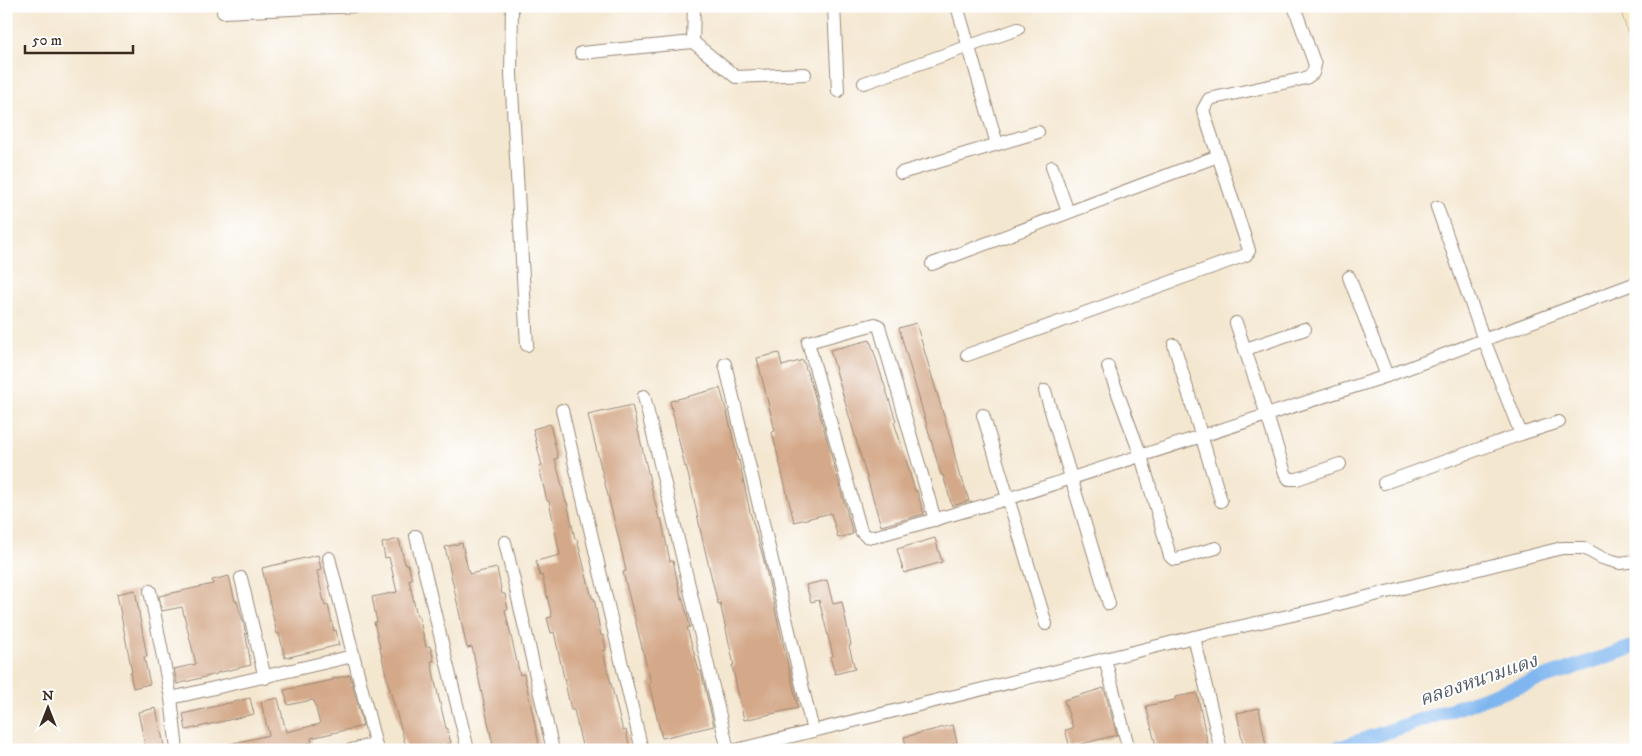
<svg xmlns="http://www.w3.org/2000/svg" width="1642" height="756" viewBox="0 0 1642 756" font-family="'IM FELL DW Pica','Noto Serif Thai',serif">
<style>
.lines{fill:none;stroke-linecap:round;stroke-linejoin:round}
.canal{stroke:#7fb6ef;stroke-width:15}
.building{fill:#d4a989}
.street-casing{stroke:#988877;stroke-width:14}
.secondary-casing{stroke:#988877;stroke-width:19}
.street{stroke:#fff;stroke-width:12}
.secondary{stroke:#f7e9c3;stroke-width:18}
.labels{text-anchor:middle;stroke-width:4;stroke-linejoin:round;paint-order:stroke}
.water-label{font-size:19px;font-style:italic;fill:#535b67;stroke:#fff}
</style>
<rect width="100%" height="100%" fill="#fff"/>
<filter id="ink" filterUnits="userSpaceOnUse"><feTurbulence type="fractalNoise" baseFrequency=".02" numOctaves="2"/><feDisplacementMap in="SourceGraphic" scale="10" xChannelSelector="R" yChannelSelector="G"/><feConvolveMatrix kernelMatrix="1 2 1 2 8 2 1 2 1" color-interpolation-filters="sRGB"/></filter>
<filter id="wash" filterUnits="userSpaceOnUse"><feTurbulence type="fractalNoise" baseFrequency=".0096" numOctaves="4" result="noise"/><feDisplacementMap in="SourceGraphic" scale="20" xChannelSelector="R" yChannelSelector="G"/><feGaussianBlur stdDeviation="1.12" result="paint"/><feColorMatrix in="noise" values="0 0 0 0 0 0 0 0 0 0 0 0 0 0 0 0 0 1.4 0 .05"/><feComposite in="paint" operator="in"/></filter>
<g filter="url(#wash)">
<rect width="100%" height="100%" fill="#f4e7d0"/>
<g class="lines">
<!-- canal -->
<path class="canal" d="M 1334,750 L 1636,646"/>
</g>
<g id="blocks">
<!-- building -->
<g class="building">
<path d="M 916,323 L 951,440 L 960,478 L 962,478 L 969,501 L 952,506 L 943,475 L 941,475 L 899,328 Z"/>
<path d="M 870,340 L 896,421 L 894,422 L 906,460 L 915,491 L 917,491 L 924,514 L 881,526 L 830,350 Z"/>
<path d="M 779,353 L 782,366 L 803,360 L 813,390 L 853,534 L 838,538 L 831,513 L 794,522 L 772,432 L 775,431 L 757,358 Z"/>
<path d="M 720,388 L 728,416 L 738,461 L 739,460 L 750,512 L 763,557 L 798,708 L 744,720 L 732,665 L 734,665 L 720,603 L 718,604 L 703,542 L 692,490 L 686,466 L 685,467 L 670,401 Z"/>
<path d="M 632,405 L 659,519 L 661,518 L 670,561 L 673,561 L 681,597 L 682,597 L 687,614 L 690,627 L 687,628 L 699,671 L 701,671 L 714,726 L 662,738 L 649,684 L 651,683 L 623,572 L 626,571 L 620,544 L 588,415 Z"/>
<path d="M 550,424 L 558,458 L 555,459 L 561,482 L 566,502 L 567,502 L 575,539 L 577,539 L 592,598 L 594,598 L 601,636 L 603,635 L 606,650 L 603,651 L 608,672 L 623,731 L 626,730 L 629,745 L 610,750 L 583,750 L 574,710 L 571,710 L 554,632 L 551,633 L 547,618 L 552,617 L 542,575 L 540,576 L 536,561 L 560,555 L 549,501 L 547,501 L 539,467 L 542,466 L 533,429 Z"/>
<path d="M 935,538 L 942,562 L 904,573 L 897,549 Z"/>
<path d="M 399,539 L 405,564 L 408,564 L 412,579 L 409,580 L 417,616 L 419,616 L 426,647 L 430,646 L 434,661 L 431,661 L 436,686 L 446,728 L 447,728 L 451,743 L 421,750 L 407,750 L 388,683 L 374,622 L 377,622 L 372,597 L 397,592 L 389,557 L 385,558 L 382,543 Z"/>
<path d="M 462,543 L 469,574 L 497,568 L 502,594 L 505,594 L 508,609 L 505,610 L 520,675 L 524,674 L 539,744 L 512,750 L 494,750 L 472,647 L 467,648 L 445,547 Z"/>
<path d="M 318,555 L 321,570 L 317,571 L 325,606 L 328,605 L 334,631 L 336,630 L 339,645 L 285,658 L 279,633 L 277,634 L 262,568 Z"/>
<path d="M 229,576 L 235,601 L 237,601 L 244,625 L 251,665 L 217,673 L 217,674 L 177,684 L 174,669 L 196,664 L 182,607 L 162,611 L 159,596 L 213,584 L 212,580 Z"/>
<path d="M 827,580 L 833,604 L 842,602 L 851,645 L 849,646 L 855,669 L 835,674 L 830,657 L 833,656 L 819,600 L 811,602 L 806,585 Z"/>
<path d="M 135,590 L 147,657 L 144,657 L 150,684 L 133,688 L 130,672 L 132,672 L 117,594 Z"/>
<path d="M 350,675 L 363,726 L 311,738 L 312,742 L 282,750 L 225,750 L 225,745 L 269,735 L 261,702 L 278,698 L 286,732 L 320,724 L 314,701 L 312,700 L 288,705 L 284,690 L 333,680 L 333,679 Z"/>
<path d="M 1104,688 L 1117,735 L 1070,747 L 1065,730 L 1073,728 L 1064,700 Z"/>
<path d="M 1197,693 L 1209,750 L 1157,750 L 1146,706 L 1175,700 L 1175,697 Z"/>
<path d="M 250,698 L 254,714 L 186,730 L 183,714 Z"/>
<path d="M 156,708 L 165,750 L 146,750 L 138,712 Z"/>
<path d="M 1259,708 L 1266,746 L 1244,750 L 1237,713 Z"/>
<path d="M 953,725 L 957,743 L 926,750 L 907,750 L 904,737 Z"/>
</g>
</g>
</g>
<g filter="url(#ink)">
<use href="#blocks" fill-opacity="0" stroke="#988877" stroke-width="1"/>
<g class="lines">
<defs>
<g id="street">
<path d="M 512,6 L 511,74 L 527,345"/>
<path d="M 694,6 L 693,42 L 736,77 L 805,74"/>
<path d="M 834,6 L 838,91"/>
<path d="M 957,6 L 997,144"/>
<path d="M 223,12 L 357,6"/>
<path d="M 581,53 L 693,42"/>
<path d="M 864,83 L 1018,29"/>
<path d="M 1052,167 L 1068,212"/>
<path d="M 901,173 L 1038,132"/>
<path d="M 932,264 L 1218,156"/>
<path d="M 1349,277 L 1387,376"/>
<path d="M 1236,323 L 1267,415 L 1285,473 L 1289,479 L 1297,479 L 1340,464"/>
<path d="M 1174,345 L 1221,501"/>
<path d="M 1246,349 L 1305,329"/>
<path d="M 967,355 L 1246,255 L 1249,251 L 1248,247 L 1203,110 L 1209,99 L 1306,78 L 1313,73 L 1315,65 L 1294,6"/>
<path d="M 725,364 L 813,731"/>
<path d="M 1108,367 L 1141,456 L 1170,556 L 1173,559 L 1177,559 L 1216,548"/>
<path d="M 1045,391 L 1109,604"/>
<path d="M 644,396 L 728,750"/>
<path d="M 562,410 L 642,750"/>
<path d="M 983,415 L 1046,624"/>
<path d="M 1521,434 L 1559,422"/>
<path d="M 1384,483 L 1521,434 L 1484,340 L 1437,207"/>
<path d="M 935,520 L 879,326 L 875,324 L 808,342 L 861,531 L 866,536 L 873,537 L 1007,499 L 1387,376 L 1636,283"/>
<path d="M 416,536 L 468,750"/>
<path d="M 505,542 L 553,750"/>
<path d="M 329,558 L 377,750"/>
<path d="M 241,578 L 265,678"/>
<path d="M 150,591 L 171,698 L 177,750"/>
<path d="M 1194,637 L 1221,750"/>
<path d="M 1105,659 L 1129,750"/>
<path d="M 171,698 L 353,656"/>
<path d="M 351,750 L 375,744"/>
<path d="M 736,750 L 1194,637 L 1319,609 L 1562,548 L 1584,548 L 1602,558 L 1620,563 L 1636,561"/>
</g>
<path id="secondary" d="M 1629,6 L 1636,28"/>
</defs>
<!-- street casing -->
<use href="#street" class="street-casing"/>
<!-- secondary casing -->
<use href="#secondary" class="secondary-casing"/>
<!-- street -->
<use href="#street" class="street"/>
<!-- secondary -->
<use href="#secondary" class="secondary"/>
</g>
</g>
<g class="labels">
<!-- water labels -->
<g class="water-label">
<text transform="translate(1478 679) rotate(-19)" y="7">คลองหนามแดง</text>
</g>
</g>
<!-- margin -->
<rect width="1642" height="756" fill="none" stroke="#fff" stroke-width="25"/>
<!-- north arrow -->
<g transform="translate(48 708)" stroke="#ffffff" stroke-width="4" paint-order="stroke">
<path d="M0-4L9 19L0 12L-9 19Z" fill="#3b2a1e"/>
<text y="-8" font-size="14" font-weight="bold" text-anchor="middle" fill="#3b2a1e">N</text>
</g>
<!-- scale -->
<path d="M25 45v8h108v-8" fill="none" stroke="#3b2a1e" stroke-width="2.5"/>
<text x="32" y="45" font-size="15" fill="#3b2a1e" stroke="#ffffff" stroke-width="4" paint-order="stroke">50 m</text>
</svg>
